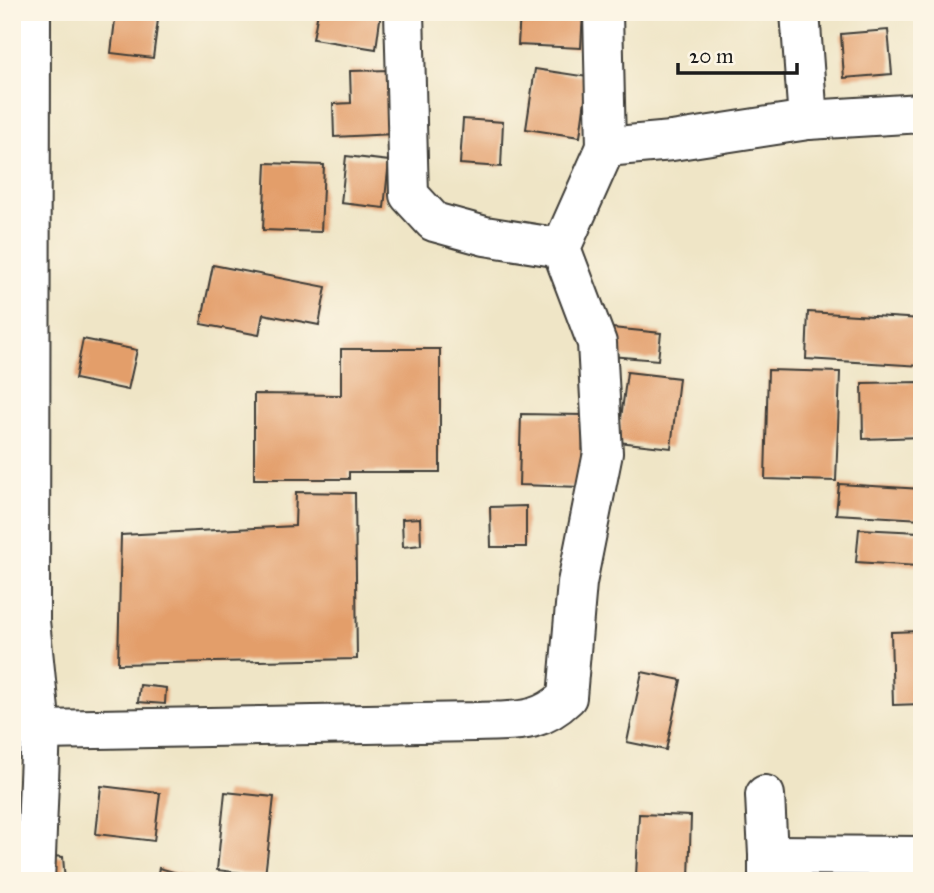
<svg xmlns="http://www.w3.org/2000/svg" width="934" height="893" viewBox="0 0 934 893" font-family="'IM FELL Great Primer',serif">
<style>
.building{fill:#e39e6a}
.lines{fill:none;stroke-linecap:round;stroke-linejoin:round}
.minor-casing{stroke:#3c3a36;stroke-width:42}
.tertiary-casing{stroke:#3c3a36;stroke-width:42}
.minor{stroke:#fff;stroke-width:38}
.tertiary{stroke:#fff;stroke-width:38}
</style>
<rect width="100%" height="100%" fill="#fcf5e5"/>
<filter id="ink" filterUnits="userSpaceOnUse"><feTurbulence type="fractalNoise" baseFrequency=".0143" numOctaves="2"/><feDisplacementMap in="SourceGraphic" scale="14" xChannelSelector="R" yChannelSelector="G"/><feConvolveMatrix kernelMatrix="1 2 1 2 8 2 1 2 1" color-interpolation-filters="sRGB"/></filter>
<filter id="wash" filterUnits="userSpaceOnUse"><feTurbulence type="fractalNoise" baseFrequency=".00686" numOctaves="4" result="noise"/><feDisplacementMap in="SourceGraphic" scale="28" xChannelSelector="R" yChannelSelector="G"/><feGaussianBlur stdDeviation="1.57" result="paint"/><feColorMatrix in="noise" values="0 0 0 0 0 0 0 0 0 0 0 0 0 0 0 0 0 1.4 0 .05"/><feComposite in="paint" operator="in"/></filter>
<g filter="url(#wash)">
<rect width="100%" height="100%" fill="#efe5c6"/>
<g id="blocks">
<!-- building -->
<g class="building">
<path d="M 116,12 L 159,12 L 153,58 L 111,53 Z"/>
<path d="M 318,12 L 381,12 L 376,49 L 313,39 Z"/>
<path d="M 520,12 L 583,12 L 581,48 L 518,45 Z"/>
<path d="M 888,30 L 892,74 L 844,78 L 841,34 Z"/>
<path d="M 535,69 L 588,77 L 580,137 L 526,129 Z"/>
<path d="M 391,70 L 393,134 L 334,137 L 333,104 L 351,103 L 350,71 Z"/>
<path d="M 463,119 L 503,122 L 501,167 L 460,164 Z"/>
<path d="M 346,156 L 389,161 L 384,208 L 341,203 Z"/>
<path d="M 266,163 L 324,165 L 321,232 L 263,230 Z"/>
<path d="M 213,265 L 326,287 L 319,325 L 263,314 L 259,335 L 201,324 Z"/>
<path d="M 808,312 L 922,319 L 922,366 L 806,359 Z"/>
<path d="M 612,328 L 661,333 L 658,360 L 610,356 Z"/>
<path d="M 83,339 L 137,350 L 128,390 L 75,379 Z"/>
<path d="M 341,349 L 440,349 L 440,472 L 349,472 L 349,479 L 254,479 L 254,394 L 341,395 Z"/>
<path d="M 768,370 L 840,372 L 836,481 L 765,479 Z"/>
<path d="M 627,372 L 679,378 L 671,448 L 618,442 Z"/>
<path d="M 922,382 L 922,437 L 863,439 L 862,383 Z"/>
<path d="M 521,414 L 583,415 L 582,487 L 519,485 Z"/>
<path d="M 839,484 L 922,489 L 922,519 L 836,514 Z"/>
<path d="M 296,492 L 355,493 L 357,659 L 118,664 L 121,535 L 295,526 Z"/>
<path d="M 526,506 L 526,547 L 491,547 L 490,507 Z"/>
<path d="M 420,518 L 421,545 L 403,547 L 402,519 Z"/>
<path d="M 859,529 L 919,532 L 917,566 L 856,562 Z"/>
<path d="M 922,631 L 922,704 L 893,705 L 891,632 Z"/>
<path d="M 642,672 L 681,680 L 666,750 L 627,742 Z"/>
<path d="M 140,685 L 166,688 L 165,704 L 138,702 Z"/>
<path d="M 101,786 L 160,793 L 154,841 L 96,834 Z"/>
<path d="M 225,792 L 274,797 L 265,876 L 217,870 Z"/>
<path d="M 639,814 L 691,816 L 689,879 L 636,877 Z"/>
<path d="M 43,855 L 63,857 L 65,881 L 43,881 Z"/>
<path d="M 159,868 L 196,878 L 196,881 L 156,881 Z"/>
</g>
</g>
</g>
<g filter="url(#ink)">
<use href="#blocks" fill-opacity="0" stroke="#3c3a36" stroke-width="2"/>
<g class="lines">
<defs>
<g id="minor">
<path d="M 404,12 L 409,195 L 434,222 L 485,236 L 561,248"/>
<path d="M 603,12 L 606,147"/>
<path d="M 800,12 L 808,120"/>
<path d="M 41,730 L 474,722 C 513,720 537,726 567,697 L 577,583 L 603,453 L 597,343 L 561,248 L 606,147 L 672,141 L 808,120 L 922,113"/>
<path d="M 765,795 L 768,855"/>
<path d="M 768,881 L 768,855 L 922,856"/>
</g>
<path id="tertiary" d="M 31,12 L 30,621 L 41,730 L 35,881"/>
</defs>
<!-- minor casing -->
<use href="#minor" class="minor-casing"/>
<!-- tertiary casing -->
<use href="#tertiary" class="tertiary-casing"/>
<!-- minor -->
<use href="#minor" class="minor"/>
<!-- tertiary -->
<use href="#tertiary" class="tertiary"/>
</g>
</g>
<!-- margin -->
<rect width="934" height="893" fill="none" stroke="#fcf5e5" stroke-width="42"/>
<!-- scale -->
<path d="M678 63v10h119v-10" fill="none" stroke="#1c1c1c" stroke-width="3.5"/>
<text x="689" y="63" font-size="21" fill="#1c1c1c" stroke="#fcf5e5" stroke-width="5" paint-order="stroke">20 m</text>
</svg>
